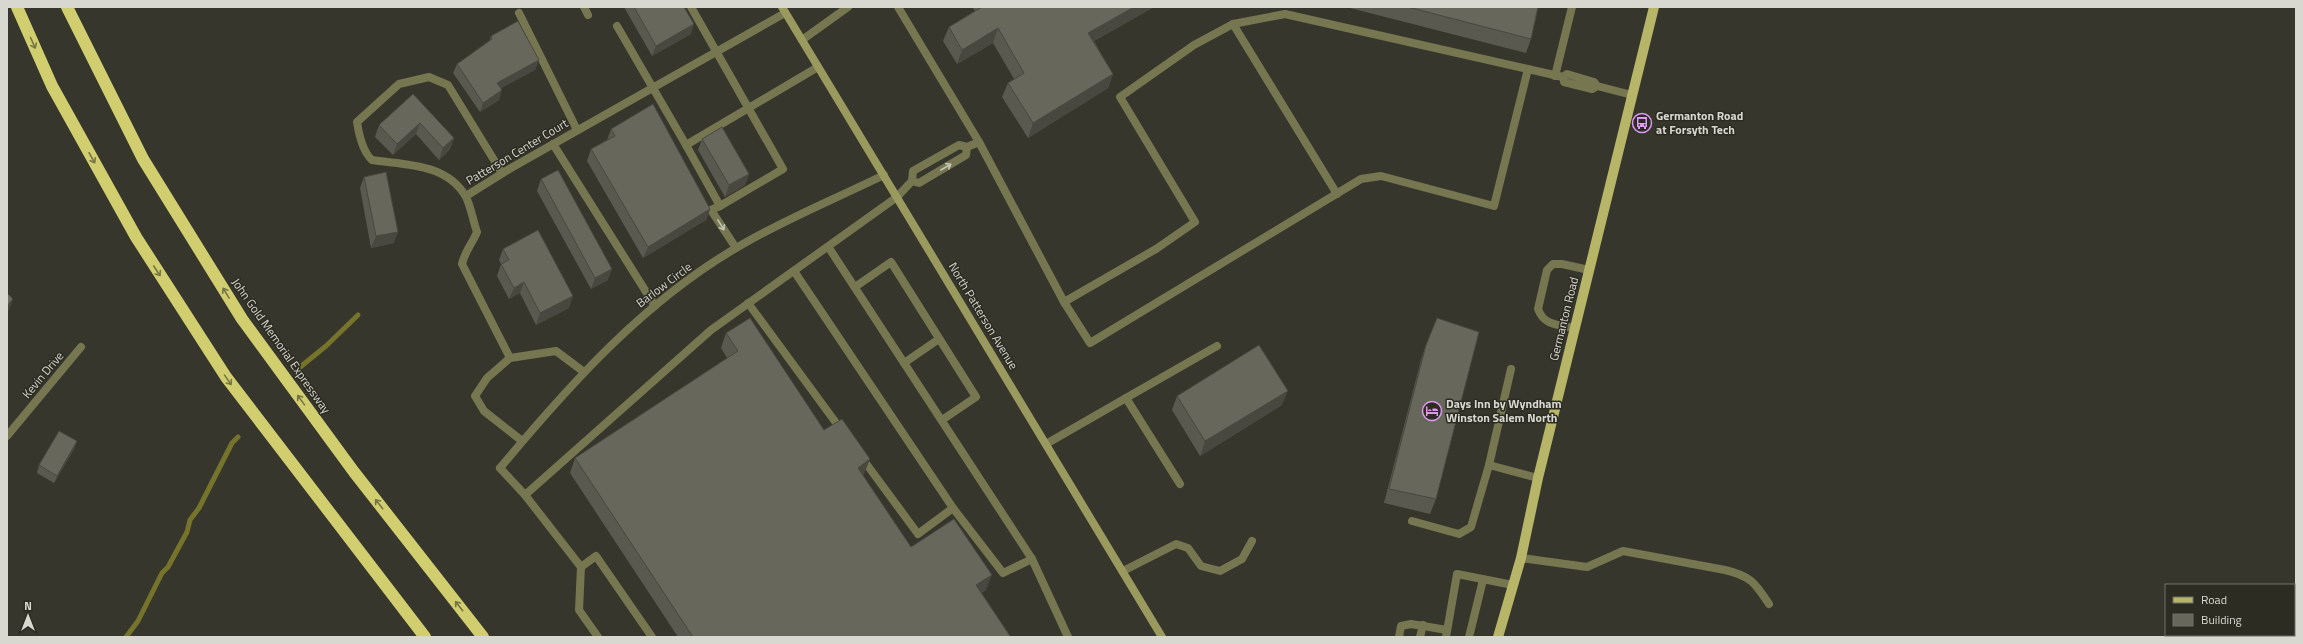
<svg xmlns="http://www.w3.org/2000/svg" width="2303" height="644" viewBox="0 0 2303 644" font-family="'Titillium Web',sans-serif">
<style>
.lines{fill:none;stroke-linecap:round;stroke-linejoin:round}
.stream{stroke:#75742a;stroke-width:5}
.lane{stroke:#767651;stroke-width:8}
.street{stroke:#767651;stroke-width:8}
.secondary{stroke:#9b9a5e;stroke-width:8}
.primary{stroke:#b7b567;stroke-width:10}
.highway{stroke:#d0ce6f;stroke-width:12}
.wall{fill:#59594f}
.shaded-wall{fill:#484840}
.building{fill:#67675c;stroke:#484840}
.oneway{stroke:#767545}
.oneway2{stroke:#c4c4b7}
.labels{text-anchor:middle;stroke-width:3;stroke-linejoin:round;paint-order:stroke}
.poi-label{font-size:12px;font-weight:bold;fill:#d8d8d1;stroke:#2c2c22;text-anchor:start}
.street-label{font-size:12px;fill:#d8d8d1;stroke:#2c2c22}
</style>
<rect width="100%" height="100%" fill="#36362c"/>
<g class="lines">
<!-- stream -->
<g class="stream">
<path d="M 299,368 L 326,346 L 358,315"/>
<path d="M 126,637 L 138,621 L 162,573 L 168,567 L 187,532 L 190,520 L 199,508 L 232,443 L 238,437"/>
</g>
<!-- lane -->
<g class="lane">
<path d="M 584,7 L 588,15"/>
<path d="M 898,7 L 979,142"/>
<path d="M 519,13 L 577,130"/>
<path d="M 1233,24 L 1337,194"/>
<path d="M 617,26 L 686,145 L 818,67"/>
<path d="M 802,40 L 848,7"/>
<path d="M 1555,76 L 1572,7"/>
<path d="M 1597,86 L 1594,82 L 1567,74 L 1563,77 L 1564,82 L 1592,89 L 1597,86 L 1632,95"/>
<path d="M 553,144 L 655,306"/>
<path d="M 686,145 L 720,206 L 783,169 L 691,7"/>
<path d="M 967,147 L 979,142 L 1064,302 L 1090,343 L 1361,179 L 1381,176 L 1494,206 L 1528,69"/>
<path d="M 502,173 L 448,85 L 429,77 L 399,84 L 357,122 C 359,135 363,152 372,160 C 405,165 447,163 466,197 C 471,207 473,221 477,232 C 472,244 465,251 462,264 L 510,358 L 556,351 L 584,372"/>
<path d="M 720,206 L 711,210 L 736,248"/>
<path d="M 829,248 L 1032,559 L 1068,637"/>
<path d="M 794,271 L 953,508 L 918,534 L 862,458"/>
<path d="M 855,287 L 891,262 L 976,397 L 942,420"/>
<path d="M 1064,302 L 1156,249 L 1195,222 L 1120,97 L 1194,45 L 1233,24 L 1285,14 L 1563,77"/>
<path d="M 748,303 L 842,431"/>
<path d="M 1575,328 C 1559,325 1544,326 1538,309 L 1547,270 L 1553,264 L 1562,264 L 1589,270"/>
<path d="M 510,358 L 487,378 L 475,396 L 484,411 L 522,441"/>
<path d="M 904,363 L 939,339"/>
<path d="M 1511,369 L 1489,465 L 1538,478"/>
<path d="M 1126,398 L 1217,346"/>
<path d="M 1046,444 L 1126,398 L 1180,484"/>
<path d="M 500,468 L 525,495 L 711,330 L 897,197 L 912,181 L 913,171 L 959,145 L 967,147 L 966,155 L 919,183 L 912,181"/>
<path d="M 525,495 L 581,567 L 579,610 L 598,637"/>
<path d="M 953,508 L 1003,573 L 1032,559"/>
<path d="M 1412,521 L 1459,534 L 1471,527 L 1489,465"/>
<path d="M 1521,558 L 1587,567 L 1623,551 L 1725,570 C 1751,576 1755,583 1769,604"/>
<path d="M 581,567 L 596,556 L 652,637"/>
<path d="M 1123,571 L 1176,544 L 1188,548 L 1201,566 L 1220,571 L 1242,559 L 1252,541"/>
<path d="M 1399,637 L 1401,626 L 1411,624 L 1447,630"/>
<path d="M 1420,637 L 1423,625"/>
<path d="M 1446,637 L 1457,574 L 1513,585"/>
<path d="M 1469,637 L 1483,580"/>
</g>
<!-- street -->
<g class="street">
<path d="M 466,196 L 511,168 L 785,13"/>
<path d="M 7,436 L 81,347"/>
<path d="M 500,468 C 571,383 646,299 743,244 C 788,218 837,198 884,175"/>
</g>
<!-- secondary -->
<path class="secondary" d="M 782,7 L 1162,637"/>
<!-- primary -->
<path class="primary" d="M 1498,637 L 1521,558 L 1538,478 L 1654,7"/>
<!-- highway -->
<g class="highway">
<path d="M 17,7 L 52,86 L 136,237 L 226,377 L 425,637"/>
<path d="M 67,7 L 143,159 L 242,319 L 354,472 L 483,637"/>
</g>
</g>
<!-- wall -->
<g class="wall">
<path d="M 624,7 L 684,7 L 691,34 L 652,56 Z"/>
<path d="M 972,7 L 1154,7 L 1094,41 L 1113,74 L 1108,88 L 1028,138 L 1002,97 L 1008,83 L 1014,79 L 993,43 L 957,64 L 943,41 L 949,27 L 975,11 Z"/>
<path d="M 1346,7 L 1538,7 L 1531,39 L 1526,53 Z"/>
<path d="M 491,36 L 539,60 L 535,70 L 501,88 L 499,100 L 480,112 L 453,73 L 457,64 L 489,42 Z"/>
<path d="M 413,94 L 454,138 L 450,149 L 439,160 L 416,134 L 393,155 L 375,137 L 379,125 Z"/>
<path d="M 611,129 L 710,209 L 706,220 L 643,258 L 587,161 L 591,149 L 607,140 Z"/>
<path d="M 702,139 L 749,174 L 745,185 L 725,197 L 698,150 Z"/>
<path d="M 364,177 L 394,243 L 371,248 L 360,188 Z"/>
<path d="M 541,179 L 608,280 L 591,289 L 537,191 Z"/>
<path d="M 503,249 L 569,308 L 536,325 L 520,293 L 509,299 L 497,276 L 501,264 L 499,260 Z"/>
<path d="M 726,333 L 824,430 L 864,474 L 863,475 L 911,547 L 986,590 L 981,593 L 1010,636 L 1009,637 L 678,637 L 570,473 L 575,458 L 727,358 L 721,348 Z"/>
<path d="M 1426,345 L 1436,499 L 1430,514 L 1384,503 L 1421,360 Z"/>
<path d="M 1177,396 L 1282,405 L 1200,456 L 1172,410 Z"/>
<path d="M 77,441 L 74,449 L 54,483 L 37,473 L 39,465 Z"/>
</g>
<!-- shaded-wall -->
<g class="shaded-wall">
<path d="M 1134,7 L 1154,7 L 1083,47 L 1088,33 Z"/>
<path d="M 694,24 L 691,34 L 652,56 L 656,46 Z"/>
<path d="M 998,28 L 993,43 L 957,64 L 962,50 Z"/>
<path d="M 539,60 L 535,70 L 494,92 L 497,83 Z"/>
<path d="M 1113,74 L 1108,88 L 1028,138 L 1033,123 Z"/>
<path d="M 502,90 L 499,100 L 480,112 L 483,103 Z"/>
<path d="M 420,123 L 416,134 L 393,155 L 397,144 Z"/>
<path d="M 454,138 L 450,149 L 439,160 L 443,148 Z"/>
<path d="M 749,174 L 745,185 L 725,197 L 729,185 Z"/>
<path d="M 710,209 L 706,220 L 643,258 L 648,247 Z"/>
<path d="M 398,232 L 394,243 L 371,248 L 376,236 Z"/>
<path d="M 612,269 L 608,280 L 591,289 L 595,278 Z"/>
<path d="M 524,282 L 520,293 L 509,299 L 514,288 Z"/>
<path d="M 573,296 L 569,308 L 536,325 L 540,313 Z"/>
<path d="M 13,299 L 9,310 L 7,312 L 7,306 Z"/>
<path d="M 1288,391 L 1282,405 L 1200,456 L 1205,441 Z"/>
<path d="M 77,441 L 74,449 L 54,483 L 57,476 Z"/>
<path d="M 870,459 L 864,474 L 852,482 L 858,468 Z"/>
<path d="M 992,575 L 986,590 L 971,600 L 976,585 Z"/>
</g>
<!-- building -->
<g class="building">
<path d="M 634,7 L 684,7 L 694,24 L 656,46 Z"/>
<path d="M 982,7 L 1134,7 L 1088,33 L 1113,74 L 1033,123 L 1008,83 L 1024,73 L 998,28 L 962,50 L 949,27 Z"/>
<path d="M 1408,7 L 1538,7 L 1531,39 Z"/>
<path d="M 518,21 L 539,60 L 497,83 L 502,90 L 483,103 L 457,64 L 492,39 L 491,36 Z"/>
<path d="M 413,94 L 454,138 L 443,148 L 420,123 L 397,144 L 379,125 Z"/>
<path d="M 653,104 L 710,209 L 648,247 L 591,149 L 615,136 L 611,129 Z"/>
<path d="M 722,127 L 749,174 L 729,185 L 702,139 Z"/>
<path d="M 558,170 L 612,269 L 595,278 L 541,179 Z"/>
<path d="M 386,172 L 398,232 L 376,236 L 364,177 Z"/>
<path d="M 538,230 L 573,296 L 540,313 L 524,282 L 514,288 L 501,264 L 509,260 L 503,249 Z"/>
<path d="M 7,293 L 13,299 L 7,306 Z"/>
<path d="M 750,318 L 824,430 L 842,419 L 870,459 L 858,468 L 911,547 L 954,519 L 992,575 L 976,585 L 1010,636 L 1008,637 L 693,637 L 575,458 L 738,351 L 726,333 Z"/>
<path d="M 1437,318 L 1479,332 L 1436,499 L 1389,489 L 1426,345 Z"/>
<path d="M 1259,345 L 1288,391 L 1205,441 L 1177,396 Z"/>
<path d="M 59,431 L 77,441 L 57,476 L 39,465 Z"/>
</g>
<!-- one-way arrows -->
<defs><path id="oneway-shaft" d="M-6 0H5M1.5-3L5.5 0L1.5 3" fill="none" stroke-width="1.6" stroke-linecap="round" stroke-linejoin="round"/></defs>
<g class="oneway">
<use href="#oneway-shaft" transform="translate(33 43) rotate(66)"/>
<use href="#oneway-shaft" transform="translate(92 158) rotate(61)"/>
<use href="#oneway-shaft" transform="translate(157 271) rotate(57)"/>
<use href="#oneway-shaft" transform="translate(226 293) rotate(-122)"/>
<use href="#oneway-shaft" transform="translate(228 380) rotate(55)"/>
<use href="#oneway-shaft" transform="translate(301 400) rotate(-126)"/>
<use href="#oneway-shaft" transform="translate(379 504) rotate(-128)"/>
<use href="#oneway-shaft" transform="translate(459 606) rotate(-128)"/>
</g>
<g class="oneway2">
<use href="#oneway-shaft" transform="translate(946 167) rotate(-30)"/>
<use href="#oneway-shaft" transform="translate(721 225) rotate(58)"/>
</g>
<!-- icons -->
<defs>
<symbol id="bus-ring" viewBox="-11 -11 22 22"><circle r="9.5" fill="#2c2c22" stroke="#dd99f3" stroke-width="1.5"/><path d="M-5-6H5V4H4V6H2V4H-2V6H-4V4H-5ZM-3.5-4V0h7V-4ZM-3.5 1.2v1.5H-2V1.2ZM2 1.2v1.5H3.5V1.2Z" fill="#dd99f3"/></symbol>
<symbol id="hotel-ring" viewBox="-11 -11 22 22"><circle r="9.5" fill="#2c2c22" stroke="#dd99f3" stroke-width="1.5"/><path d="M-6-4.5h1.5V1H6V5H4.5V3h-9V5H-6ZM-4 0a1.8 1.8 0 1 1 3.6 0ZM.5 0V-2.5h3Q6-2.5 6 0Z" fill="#dd99f3"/></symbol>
</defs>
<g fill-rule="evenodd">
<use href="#bus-ring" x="1631" y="112" width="22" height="22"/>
<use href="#hotel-ring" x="1421" y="400" width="22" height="22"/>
</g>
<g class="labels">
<!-- poi labels -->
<g class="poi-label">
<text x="1656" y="120">Germanton Road<tspan x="1656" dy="14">at Forsyth Tech</tspan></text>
<text x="1446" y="408">Days Inn by Wyndham<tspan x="1446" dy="14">Winston Salem North</tspan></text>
</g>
<!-- street labels -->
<g class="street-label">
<text transform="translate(517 152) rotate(-31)" y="4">Patterson Center Court</text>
<text transform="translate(664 285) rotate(-37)" y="4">Barlow Circle</text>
<text transform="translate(983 316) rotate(59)" y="4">North Patterson Avenue</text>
<text transform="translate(1564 319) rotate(-76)" y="4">Germanton Road</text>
<text transform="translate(281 346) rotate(55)" y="4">John Gold Memorial Expressway</text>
<text transform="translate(43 375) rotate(-50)" y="4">Kevin Drive</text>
</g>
</g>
<!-- border -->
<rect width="2303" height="644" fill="none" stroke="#d8d8d1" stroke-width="16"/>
<!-- legend -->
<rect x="2165" y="584" width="130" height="52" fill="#2c2c22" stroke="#717168"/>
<rect x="2173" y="597" width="20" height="6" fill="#b7b567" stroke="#717168"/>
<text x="2201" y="604" font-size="12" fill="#d8d8d1">Road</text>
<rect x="2173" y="614" width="20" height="12" fill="#67675c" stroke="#717168"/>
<text x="2201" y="624" font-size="12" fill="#d8d8d1">Building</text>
<!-- north arrow -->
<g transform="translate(28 616)" stroke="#2c2c22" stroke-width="3" paint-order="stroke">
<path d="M0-3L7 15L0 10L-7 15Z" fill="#d8d8d1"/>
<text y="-6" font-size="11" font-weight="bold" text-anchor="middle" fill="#d8d8d1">N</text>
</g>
</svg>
